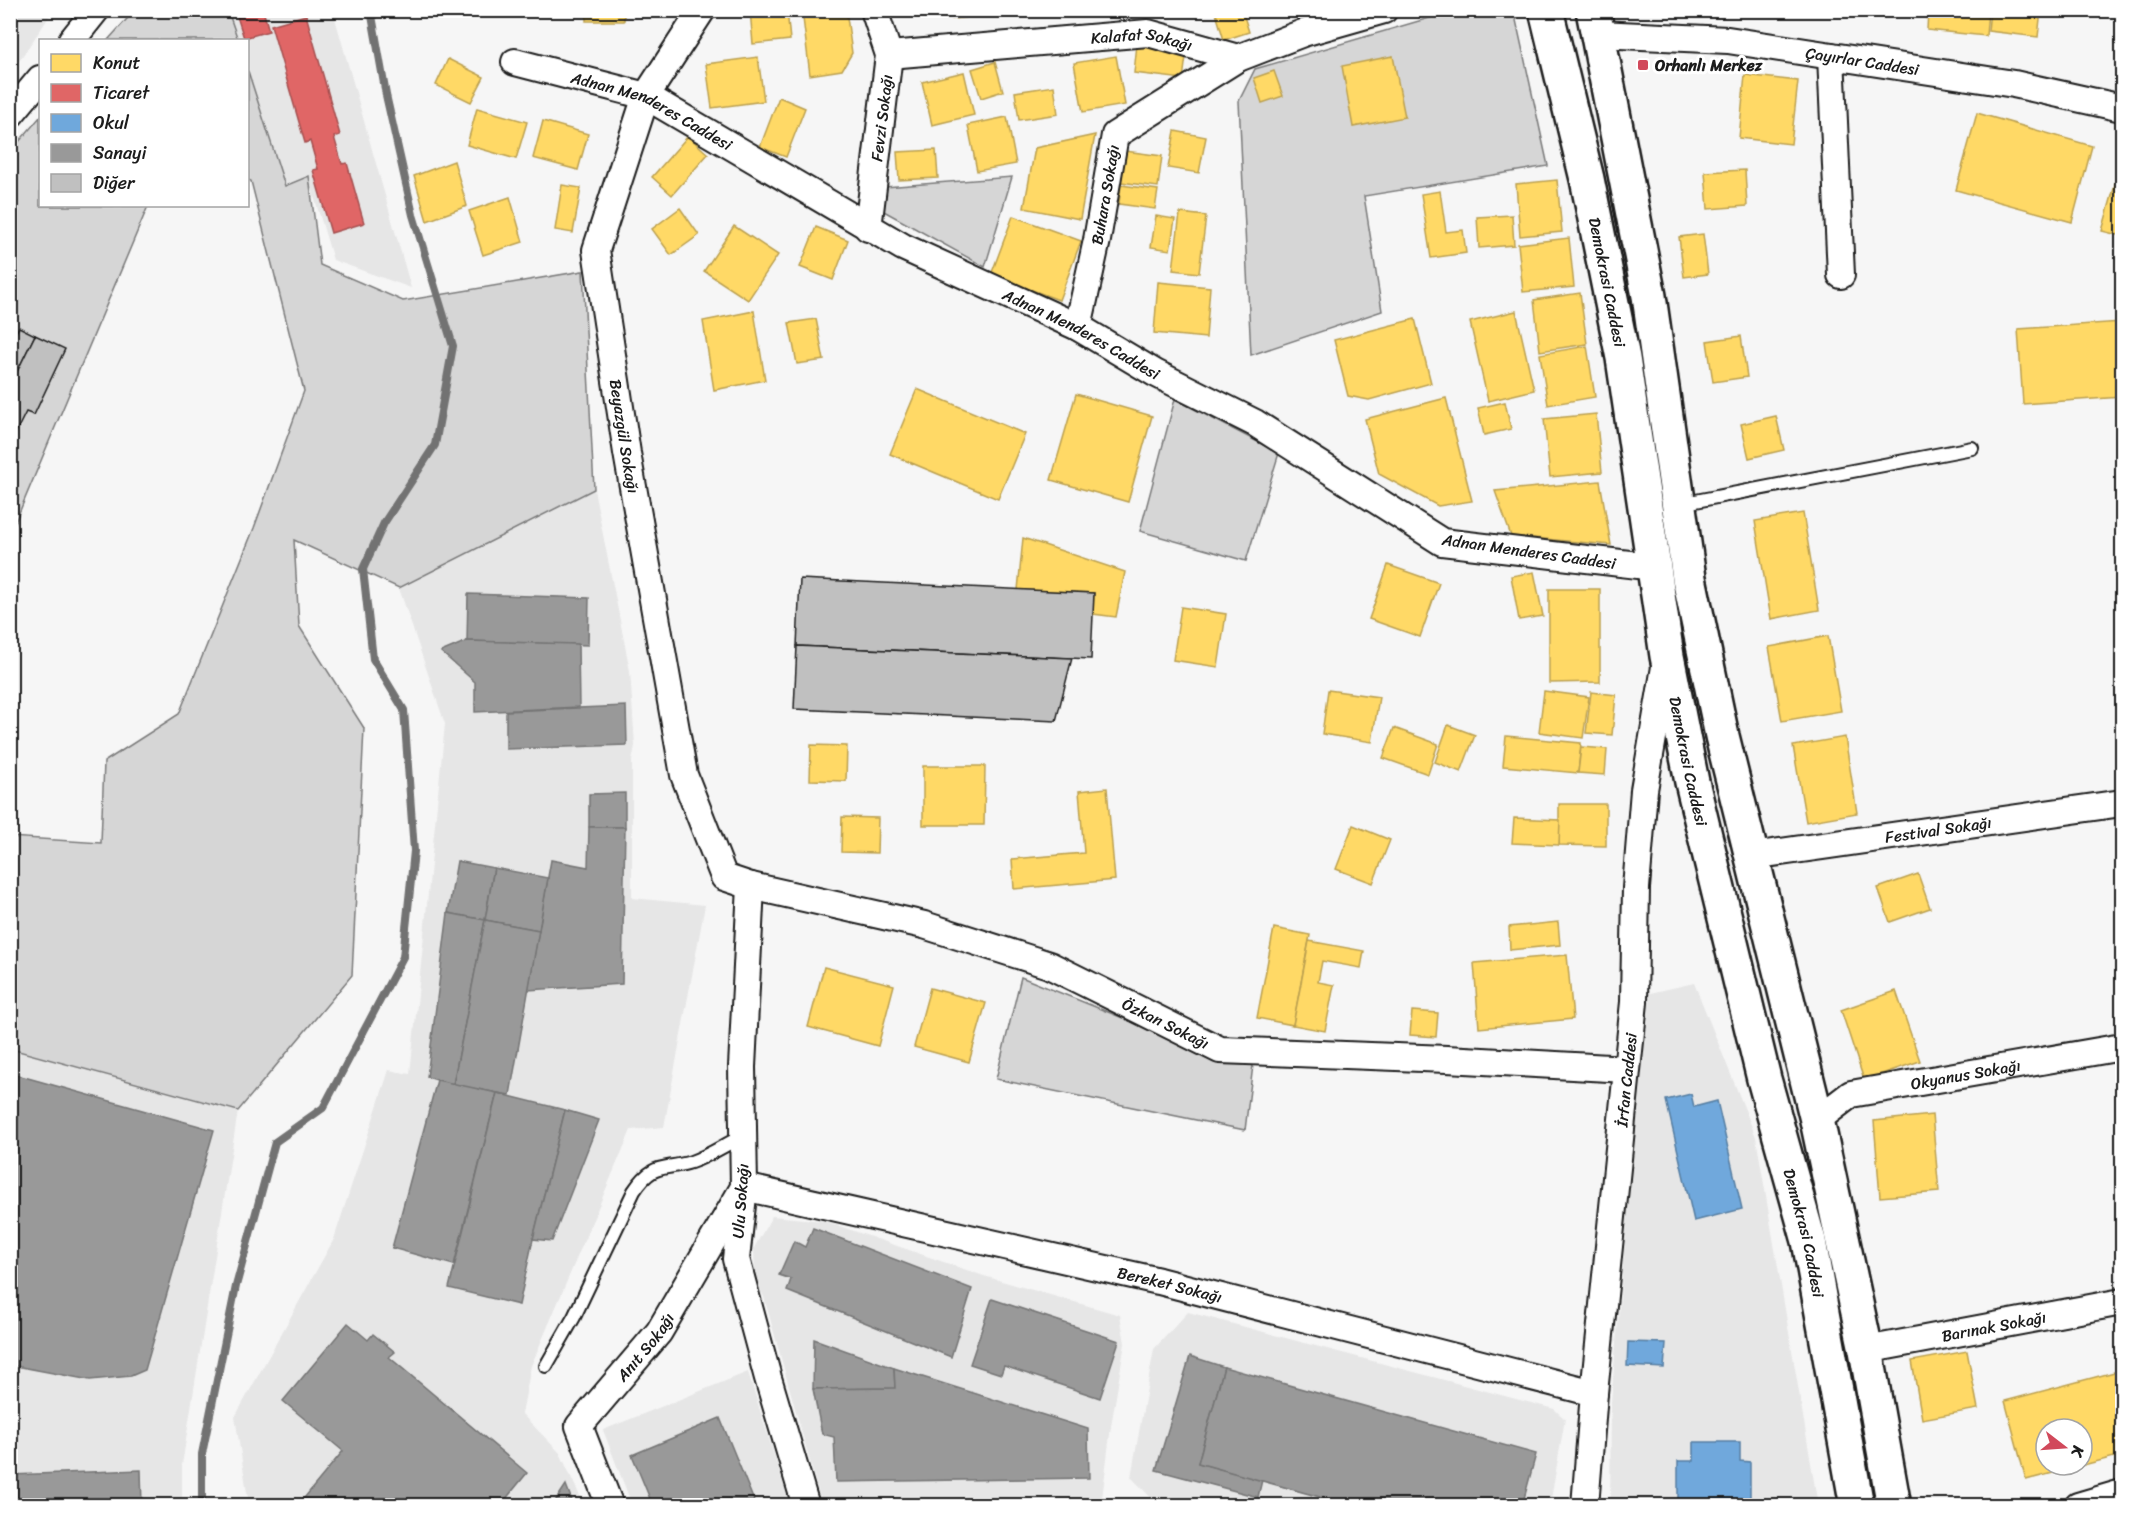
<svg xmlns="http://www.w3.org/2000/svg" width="2133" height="1516" viewBox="0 0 2133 1516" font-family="Sriracha,sans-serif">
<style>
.built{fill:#e6e6e6}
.green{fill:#d6d6d6;stroke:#797979;stroke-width:1.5}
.homes{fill:#ffd966;stroke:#bba050;stroke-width:1.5;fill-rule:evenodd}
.shops{fill:#e06666;stroke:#a55050;stroke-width:1.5}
.schools{fill:#6fa8dc;stroke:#567ea2;stroke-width:1.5}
.industry{fill:#999;stroke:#747474;stroke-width:1.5}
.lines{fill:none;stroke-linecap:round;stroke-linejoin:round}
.stream{stroke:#727272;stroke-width:8}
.building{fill:#c0c0c0;stroke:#1c1c1c;stroke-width:1.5}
.lane-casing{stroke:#1c1c1c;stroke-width:16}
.street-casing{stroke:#1c1c1c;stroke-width:30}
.primary-casing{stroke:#1c1c1c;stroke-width:38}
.lane{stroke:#fff;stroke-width:12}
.street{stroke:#fff;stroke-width:26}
.primary{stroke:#fff;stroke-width:33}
.poi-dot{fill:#d1495b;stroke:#fff;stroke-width:2}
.labels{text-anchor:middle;stroke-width:6;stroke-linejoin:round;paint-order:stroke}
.street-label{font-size:16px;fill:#1c1c1c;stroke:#fff}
.poi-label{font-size:16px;font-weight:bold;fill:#1c1c1c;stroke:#fff;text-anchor:start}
</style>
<rect width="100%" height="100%" fill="#f6f6f6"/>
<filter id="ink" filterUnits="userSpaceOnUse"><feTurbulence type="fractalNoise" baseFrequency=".0167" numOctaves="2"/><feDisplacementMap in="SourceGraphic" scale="12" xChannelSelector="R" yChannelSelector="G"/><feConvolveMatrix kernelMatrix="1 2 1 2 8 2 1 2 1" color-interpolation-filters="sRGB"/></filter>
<g filter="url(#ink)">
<!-- built -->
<g class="built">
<path d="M 11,10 L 53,11 L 11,73 L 10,11 Z"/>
<path d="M 228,11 L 333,11 L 411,288 L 333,260 L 308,176 L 284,185 L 248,72 L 248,40 L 237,40 Z"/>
<path d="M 594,489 L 630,671 L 635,746 L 632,761 L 632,898 L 705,905 L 664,1127 L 631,1130 L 531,1366 L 522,1414 L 560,1453 L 584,1505 L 249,1505 L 235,1417 L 334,1239 L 389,1070 L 410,1074 L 445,724 L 399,588 Z"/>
<path d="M 1694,983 L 1756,1137 L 1818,1505 L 1610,1506 L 1611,1402 L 1646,994 Z"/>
<path d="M 10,1049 L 238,1111 L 182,1465 L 182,1505 L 11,1505 Z"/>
<path d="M 772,1216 L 825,1221 L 984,1276 L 1120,1315 L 1125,1343 L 1111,1426 L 1102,1499 L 822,1505 L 764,1297 L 755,1281 L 754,1248 Z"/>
<path d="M 1188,1312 L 1554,1409 L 1565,1419 L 1550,1505 L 1158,1505 L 1131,1477 L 1154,1349 Z"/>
<path d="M 748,1372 L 790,1505 L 632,1505 L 603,1430 Z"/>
</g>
<!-- green -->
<g class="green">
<path d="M 135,10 L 228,11 L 238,40 L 108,40 Z"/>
<path d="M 1453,11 L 1514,11 L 1548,166 L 1364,196 L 1382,311 L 1251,355 L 1239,101 L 1255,69 Z"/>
<path d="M 248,71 L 285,186 L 309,176 L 320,265 L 403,301 L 583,271 L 594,489 L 399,588 L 294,540 L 299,626 L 364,728 L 352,975 L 238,1111 L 11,1049 L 10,837 L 101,843 L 104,762 L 179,714 L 254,528 L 304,391 L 251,181 L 248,180 Z"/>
<path d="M 40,117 L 40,206 L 148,206 L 11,532 L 11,151 Z"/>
<path d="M 1012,177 L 985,267 L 882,210 L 885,187 Z"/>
<path d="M 1175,399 L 1279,453 L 1246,561 L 1140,531 Z"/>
<path d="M 1021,977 L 1227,1060 L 1253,1065 L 1245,1130 L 996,1079 Z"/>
</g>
<!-- homes -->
<g class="homes">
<rect x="586" y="10" width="38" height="11"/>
<path d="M 750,10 L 787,10 L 790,40 L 753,44 Z"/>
<path d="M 802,10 L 846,10 L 852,53 L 842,70 L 810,75 Z"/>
<path d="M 951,10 L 990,10 L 990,15 L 952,19 Z"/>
<path d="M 1215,10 L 1242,10 L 1249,32 L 1224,40 Z"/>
<path d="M 1928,10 L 1988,10 L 1986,36 L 1927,30 Z"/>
<path d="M 1990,10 L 2041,10 L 2038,37 L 1988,31 Z"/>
<path d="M 1137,44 L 1187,49 L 1183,79 L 1134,73 Z"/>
<path d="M 1116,56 L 1125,105 L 1083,112 L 1074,63 Z"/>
<path d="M 1393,56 L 1405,117 L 1353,127 L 1342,66 Z"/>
<path d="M 758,57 L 764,101 L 712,108 L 706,64 Z"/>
<path d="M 448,59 L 484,77 L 471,102 L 436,85 Z"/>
<path d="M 995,62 L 1003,91 L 981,98 L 972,69 Z"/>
<path d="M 1274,71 L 1283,96 L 1262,103 L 1254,78 Z"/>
<path d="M 964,72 L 974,115 L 932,125 L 922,82 Z"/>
<path d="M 1745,75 L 1798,81 L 1791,144 L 1739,138 Z"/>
<path d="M 1054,86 L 1058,114 L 1019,120 L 1015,92 Z"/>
<path d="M 779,97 L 805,108 L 786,157 L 760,147 Z"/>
<path d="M 477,108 L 527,122 L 516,159 L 467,145 Z"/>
<path d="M 1977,113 L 2092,146 L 2072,222 L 1956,190 Z"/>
<path d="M 1007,117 L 1016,164 L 977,171 L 968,125 Z"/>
<path d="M 543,121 L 588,134 L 578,170 L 533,158 Z"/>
<path d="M 1175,131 L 1206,137 L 1199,173 L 1168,168 Z"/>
<path d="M 1095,135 L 1080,219 L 1024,208 L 1035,148 Z"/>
<path d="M 688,136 L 708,154 L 672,195 L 652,177 Z"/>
<path d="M 936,150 L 938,178 L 899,180 L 897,152 Z"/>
<path d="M 1125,151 L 1162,156 L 1158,187 L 1121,182 Z"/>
<path d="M 2122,160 L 2122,236 L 2102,231 Z"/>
<path d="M 454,161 L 467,206 L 427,221 L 414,176 Z"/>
<path d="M 1745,170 L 1747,206 L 1708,209 L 1705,172 Z"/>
<path d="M 1557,180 L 1562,232 L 1520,236 L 1516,184 Z"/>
<path d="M 562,185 L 581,188 L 573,233 L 555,230 Z"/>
<path d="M 1121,185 L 1158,190 L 1155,209 L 1119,204 Z"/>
<path d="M 1440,191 L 1446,232 L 1463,230 L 1466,253 L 1431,258 L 1421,194 Z"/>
<path d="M 510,197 L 523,242 L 483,255 L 469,211 Z"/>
<path d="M 680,208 L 699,235 L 671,255 L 652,229 Z"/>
<path d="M 1180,213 L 1206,216 L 1199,273 L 1173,270 Z"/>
<path d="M 1512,215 L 1514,245 L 1479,248 L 1477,217 Z"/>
<path d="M 1013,216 L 1081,241 L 1059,300 L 991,275 Z"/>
<path d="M 1156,216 L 1175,219 L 1170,250 L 1151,247 Z"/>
<path d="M 734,226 L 778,255 L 748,300 L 704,271 Z"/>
<path d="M 816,227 L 848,240 L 833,280 L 800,267 Z"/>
<path d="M 1703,234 L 1708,274 L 1684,277 L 1679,237 Z"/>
<path d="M 1569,238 L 1574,287 L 1523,292 L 1518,244 Z"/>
<path d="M 1158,282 L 1210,287 L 1206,338 L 1154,333 Z"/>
<path d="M 1580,293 L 1587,344 L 1540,351 L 1534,300 Z"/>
<path d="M 754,311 L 765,380 L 714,390 L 703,321 Z"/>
<path d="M 1516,311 L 1534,390 L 1488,401 L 1470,322 Z"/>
<path d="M 816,319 L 824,360 L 797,364 L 789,323 Z"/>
<path d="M 1415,319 L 1431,383 L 1369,400 L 1348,396 L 1334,340 Z"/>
<path d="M 2122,322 L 2122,397 L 2023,404 L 2018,329 Z"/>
<path d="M 1741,336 L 1747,377 L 1713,382 L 1707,341 Z"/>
<path d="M 1587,346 L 1595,397 L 1548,405 L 1540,354 Z"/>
<path d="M 917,389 L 1025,434 L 998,499 L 890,454 Z"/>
<path d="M 1076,394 L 1152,416 L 1128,502 L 1051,480 Z"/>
<path d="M 1446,398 L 1472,501 L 1438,506 L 1379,474 L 1365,419 Z"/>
<path d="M 1505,402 L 1511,429 L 1484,435 L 1478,408 Z"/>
<path d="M 1596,414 L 1602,472 L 1550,477 L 1544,419 Z"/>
<path d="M 1776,416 L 1784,450 L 1749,458 L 1741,424 Z"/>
<path d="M 1600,481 L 1611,545 L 1511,536 L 1495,491 Z"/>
<path d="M 1803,513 L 1819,610 L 1771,619 L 1755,521 Z"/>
<path d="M 1023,538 L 1125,572 L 1116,617 L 1093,614 L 1094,593 L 1018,590 Z"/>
<path d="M 1388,565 L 1439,583 L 1420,637 L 1369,619 Z"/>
<path d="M 1534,572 L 1543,616 L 1519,620 L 1511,576 Z"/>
<path d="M 1549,589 L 1600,589 L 1600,682 L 1549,683 Z"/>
<path d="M 1181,607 L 1226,614 L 1218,667 L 1173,660 Z"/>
<path d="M 1828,636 L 1841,711 L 1782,721 L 1769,647 Z"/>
<path d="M 1328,690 L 1379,697 L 1372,742 L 1322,734 Z"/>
<path d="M 1544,691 L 1589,697 L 1583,738 L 1539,732 Z"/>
<path d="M 1591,692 L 1616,695 L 1612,735 L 1586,733 Z"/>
<path d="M 1448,725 L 1475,735 L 1461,772 L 1435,762 Z"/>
<path d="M 1394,728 L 1438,744 L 1428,774 L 1383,758 Z"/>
<path d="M 1506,736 L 1581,743 L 1578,773 L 1503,766 Z"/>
<path d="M 1845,737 L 1857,813 L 1806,822 L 1793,746 Z"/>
<path d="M 811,745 L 847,746 L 846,781 L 810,780 Z"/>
<path d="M 1581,747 L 1607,749 L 1605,775 L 1578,773 Z"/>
<path d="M 923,766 L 985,766 L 984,825 L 923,825 Z"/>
<path d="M 1107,788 L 1115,880 L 1014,889 L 1012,859 L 1084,853 L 1079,791 Z"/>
<path d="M 1559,804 L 1606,804 L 1606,846 L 1559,845 Z"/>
<path d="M 842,817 L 878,818 L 877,853 L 841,852 Z"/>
<path d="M 1514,818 L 1560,820 L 1559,845 L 1512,843 Z"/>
<path d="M 1353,825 L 1390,840 L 1373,883 L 1336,869 Z"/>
<path d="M 1918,874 L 1930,908 L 1890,922 L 1878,888 Z"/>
<path d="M 1558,922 L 1560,945 L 1510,950 L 1509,927 Z"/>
<path d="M 1274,928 L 1310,935 L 1293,1025 L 1257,1018 Z"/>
<path d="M 1309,941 L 1364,951 L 1361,968 L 1322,961 L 1318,982 L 1334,985 L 1325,1031 L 1293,1025 Z"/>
<path d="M 1567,955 L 1573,1019 L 1479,1028 L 1474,963 Z"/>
<path d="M 824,967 L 894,985 L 878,1046 L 808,1027 Z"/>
<path d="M 930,988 L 986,1003 L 969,1062 L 914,1047 Z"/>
<path d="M 1896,991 L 1920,1061 L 1864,1080 L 1841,1010 Z"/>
<path d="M 1412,1011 L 1438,1013 L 1436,1037 L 1410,1035 Z"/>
<path d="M 1932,1115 L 1939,1192 L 1880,1197 L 1874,1121 Z"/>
<path d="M 1967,1351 L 1978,1409 L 1922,1419 L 1912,1361 Z"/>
<path d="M 2122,1370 L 2122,1455 L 2026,1480 L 2005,1401 ZM 2046,1429 L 2082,1429 L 2082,1465 L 2046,1465 Z"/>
</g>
<!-- shops -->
<g class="shops">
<path d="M 235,10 L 263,10 L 269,31 L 244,38 Z"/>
<path d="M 306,15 L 340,135 L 334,137 L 342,164 L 347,163 L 364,223 L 331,233 L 313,170 L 318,169 L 310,141 L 305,143 L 271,25 Z"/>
</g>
<!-- schools -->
<g class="schools">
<path d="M 1691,1094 L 1694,1107 L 1717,1101 L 1742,1209 L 1694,1221 L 1666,1100 Z"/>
<path d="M 1628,1342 L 1666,1343 L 1664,1368 L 1627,1366 Z"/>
<path d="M 1694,1442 L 1740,1442 L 1740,1461 L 1750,1462 L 1750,1506 L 1678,1506 L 1678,1461 L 1694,1461 Z"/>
</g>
<!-- industry -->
<g class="industry">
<path d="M 468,594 L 589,598 L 588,645 L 467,641 Z"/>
<path d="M 467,641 L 578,644 L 579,707 L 475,712 L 475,682 L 441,652 Z"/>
<path d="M 626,706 L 627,745 L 506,749 L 506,711 Z"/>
<path d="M 625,793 L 625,827 L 589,827 L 589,794 Z"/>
<path d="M 589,827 L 625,827 L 622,984 L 528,990 L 551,860 L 588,867 Z"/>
<path d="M 457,861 L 494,868 L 485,920 L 448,913 Z"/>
<path d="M 494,868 L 548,878 L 539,930 L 485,920 Z"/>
<path d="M 448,913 L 485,920 L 453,1085 L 427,1077 Z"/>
<path d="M 485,920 L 539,930 L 510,1095 L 453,1085 Z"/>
<path d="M 10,1073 L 214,1130 L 145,1370 L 131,1376 L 90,1380 L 10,1365 Z"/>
<path d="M 437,1080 L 497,1093 L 454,1265 L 392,1248 Z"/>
<path d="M 497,1093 L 565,1110 L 533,1239 L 519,1305 L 449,1288 Z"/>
<path d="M 565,1110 L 599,1120 L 552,1241 L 533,1239 Z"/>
<path d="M 813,1228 L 972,1289 L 951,1357 L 787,1291 L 791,1279 L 779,1275 L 794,1241 L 805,1247 Z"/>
<path d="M 992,1299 L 1119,1341 L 1100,1398 L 1004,1366 L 1001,1374 L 970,1364 Z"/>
<path d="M 348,1323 L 368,1340 L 373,1334 L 395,1352 L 389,1357 L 527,1473 L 500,1506 L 302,1506 L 300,1503 L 343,1451 L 283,1401 Z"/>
<path d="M 814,1339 L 894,1368 L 895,1388 L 813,1389 Z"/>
<path d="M 1190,1356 L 1224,1367 L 1198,1463 L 1262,1480 L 1258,1497 L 1156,1470 Z"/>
<path d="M 1224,1367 L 1536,1454 L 1522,1506 L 1352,1506 L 1198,1463 Z"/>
<path d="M 894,1368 L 1088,1429 L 1089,1478 L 836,1482 L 834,1437 L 822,1434 L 813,1389 L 895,1388 Z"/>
<path d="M 720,1418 L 756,1506 L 653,1506 L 632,1455 Z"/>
<path d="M 141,1470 L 142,1506 L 10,1506 L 10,1475 Z"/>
<path d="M 566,1485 L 574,1506 L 552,1506 Z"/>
</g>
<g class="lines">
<!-- stream -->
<path class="stream" d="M 202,1506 L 202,1454 L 236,1286 L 275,1142 L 323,1108 L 403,957 L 414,851 L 404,710 L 373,659 L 363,569 L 384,523 L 435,445 L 453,346 L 413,215 L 386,95 L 371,10"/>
</g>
<!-- building -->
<g class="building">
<path d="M 19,327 L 35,335 L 17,372 L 10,369 L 10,343 Z"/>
<path d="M 35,335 L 65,349 L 34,415 L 26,412 L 10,444 L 10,386 Z"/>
<path d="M 800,579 L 1094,593 L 1091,659 L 797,646 Z"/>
<path d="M 797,646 L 1072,658 L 1056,721 L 794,709 Z"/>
</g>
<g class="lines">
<defs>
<g id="lane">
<path d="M 1680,504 L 1972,448"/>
<path d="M 546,1366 L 574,1317 L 634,1191 C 654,1161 663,1171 691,1162 C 709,1156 726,1144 743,1136"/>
</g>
<g id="street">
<path id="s1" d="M 702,10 L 646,96 L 596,250 L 627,453 L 684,775 L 724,877 L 751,886 L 924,925 L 1049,965 L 1220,1050 L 1447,1059 L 1627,1069"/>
<path id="s2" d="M 1598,34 L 1728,40 L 2014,84 L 2122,108"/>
<path d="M 72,40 L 96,10"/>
<path id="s3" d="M 889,55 L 1148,33 L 1238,58 L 1303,33 L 1384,10"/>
<path d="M 1831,56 L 1841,275"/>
<path id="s4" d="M 515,62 L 646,96 L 903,247 L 1078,327 L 1155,373 L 1255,423 L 1442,542 L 1655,567"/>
<path d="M 10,115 L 40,79"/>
<path id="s5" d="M 868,228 L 889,55 L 874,10"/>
<path id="s6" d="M 1078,327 L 1097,240 L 1115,135 L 1238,58"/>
<path id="s7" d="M 1752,856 L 2122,803"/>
<path d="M 751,886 L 742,1067 L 744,1187 L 736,1259 L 768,1378 L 806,1506"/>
<path id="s8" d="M 1817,1120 L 1851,1094 L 2122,1047"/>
<path id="s9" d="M 1866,1350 L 2122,1302"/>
<path id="s10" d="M 610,1506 L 579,1426 L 659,1332 L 744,1187 L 1159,1281 L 1594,1393"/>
<path id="s11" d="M 1585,1506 L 1594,1393 L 1634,1002 L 1636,888 L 1644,790 L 1665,667"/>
<path d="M 2078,1506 L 2122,1493"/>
</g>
<g id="primary">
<path id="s12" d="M 1546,10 L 1587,179 L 1623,358 L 1667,656 L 1692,782 L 1764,1079 L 1809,1241 L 1857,1506"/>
<path d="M 1593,10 L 1649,296 L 1689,578 L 1722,736 L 1817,1120 L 1866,1350 L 1894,1506"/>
</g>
</defs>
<!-- lane casing -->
<use href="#lane" class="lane-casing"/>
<!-- street casing -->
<use href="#street" class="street-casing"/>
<!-- primary casing -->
<use href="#primary" class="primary-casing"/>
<!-- lane -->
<use href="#lane" class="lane"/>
<!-- street -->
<use href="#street" class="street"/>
<!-- primary -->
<use href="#primary" class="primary"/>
</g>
</g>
<!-- markers -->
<rect class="poi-dot" x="1637" y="59" width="12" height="12" rx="3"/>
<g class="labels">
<!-- street labels -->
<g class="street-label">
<text dy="6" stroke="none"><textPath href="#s3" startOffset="254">Kalafat Sokağı</textPath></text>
<text dy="6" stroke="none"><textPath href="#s2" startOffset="266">Çayırlar Caddesi</textPath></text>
<text dy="6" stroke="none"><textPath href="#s4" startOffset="146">Adnan Menderes Caddesi</textPath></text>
<text dy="6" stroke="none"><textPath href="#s5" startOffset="111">Fevzi Sokağı</textPath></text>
<text dy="6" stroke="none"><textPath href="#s6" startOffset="135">Buhara Sokağı</textPath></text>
<text dy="6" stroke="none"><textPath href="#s12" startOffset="279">Demokrasi Caddesi</textPath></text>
<text dy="6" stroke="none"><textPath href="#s4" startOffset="632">Adnan Menderes Caddesi</textPath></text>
<text dy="6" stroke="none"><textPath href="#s1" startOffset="453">Beyazgül Sokağı</textPath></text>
<text transform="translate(1529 551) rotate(8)" y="6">Adnan Menderes Caddesi</text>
<text dy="6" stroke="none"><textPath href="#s12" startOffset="765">Demokrasi Caddesi</textPath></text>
<text dy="6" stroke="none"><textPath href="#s7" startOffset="188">Festival Sokağı</textPath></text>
<text dy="6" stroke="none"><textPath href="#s1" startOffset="1374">Özkan Sokağı</textPath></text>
<text dy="6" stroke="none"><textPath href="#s8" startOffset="159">Okyanus Sokağı</textPath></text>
<text dy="6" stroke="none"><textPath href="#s11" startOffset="428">İrfan Caddesi</textPath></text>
<text transform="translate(740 1201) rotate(-86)" y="6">Ulu Sokağı</text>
<text dy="6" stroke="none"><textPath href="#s12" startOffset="1251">Demokrasi Caddesi</textPath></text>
<text dy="6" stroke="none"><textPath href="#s10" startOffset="814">Bereket Sokağı</textPath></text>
<text dy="6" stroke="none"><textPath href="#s9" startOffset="130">Barınak Sokağı</textPath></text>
<text dy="6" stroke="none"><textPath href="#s10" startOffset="189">Anıt Sokağı</textPath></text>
</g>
<!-- poi labels -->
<g class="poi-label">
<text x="1655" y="71">Orhanlı Merkez</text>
</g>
</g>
<!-- margin -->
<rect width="2133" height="1516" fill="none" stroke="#fff" stroke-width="36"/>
<rect x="18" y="18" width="2097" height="1480" fill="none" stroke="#1c1c1c" stroke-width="2" filter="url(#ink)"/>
<!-- legend -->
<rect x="39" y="39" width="210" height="168" fill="#ffffff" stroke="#a4a4a4" stroke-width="1.5"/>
<rect x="51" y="54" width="30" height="18" fill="#ffd966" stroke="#a4a4a4" stroke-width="1.5"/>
<text x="93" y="69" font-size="18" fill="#1c1c1c">Konut</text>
<rect x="51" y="84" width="30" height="18" fill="#e06666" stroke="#a4a4a4" stroke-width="1.5"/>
<text x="93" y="99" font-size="18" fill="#1c1c1c">Ticaret</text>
<rect x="51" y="114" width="30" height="18" fill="#6fa8dc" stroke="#a4a4a4" stroke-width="1.5"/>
<text x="93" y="129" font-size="18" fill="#1c1c1c">Okul</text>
<rect x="51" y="144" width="30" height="18" fill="#999999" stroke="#a4a4a4" stroke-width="1.5"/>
<text x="93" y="159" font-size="18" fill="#1c1c1c">Sanayi</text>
<rect x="51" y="174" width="30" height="18" fill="#c0c0c0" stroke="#a4a4a4" stroke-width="1.5"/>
<text x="93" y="189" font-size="18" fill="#1c1c1c">Diğer</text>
<!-- north arrow -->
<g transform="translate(2064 1447) rotate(107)"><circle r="28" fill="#ffffff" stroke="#a4a4a4" stroke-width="1.5"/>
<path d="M0-4.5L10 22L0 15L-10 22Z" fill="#d1495b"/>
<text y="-9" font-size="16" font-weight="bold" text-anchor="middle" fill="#1c1c1c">K</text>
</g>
</svg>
